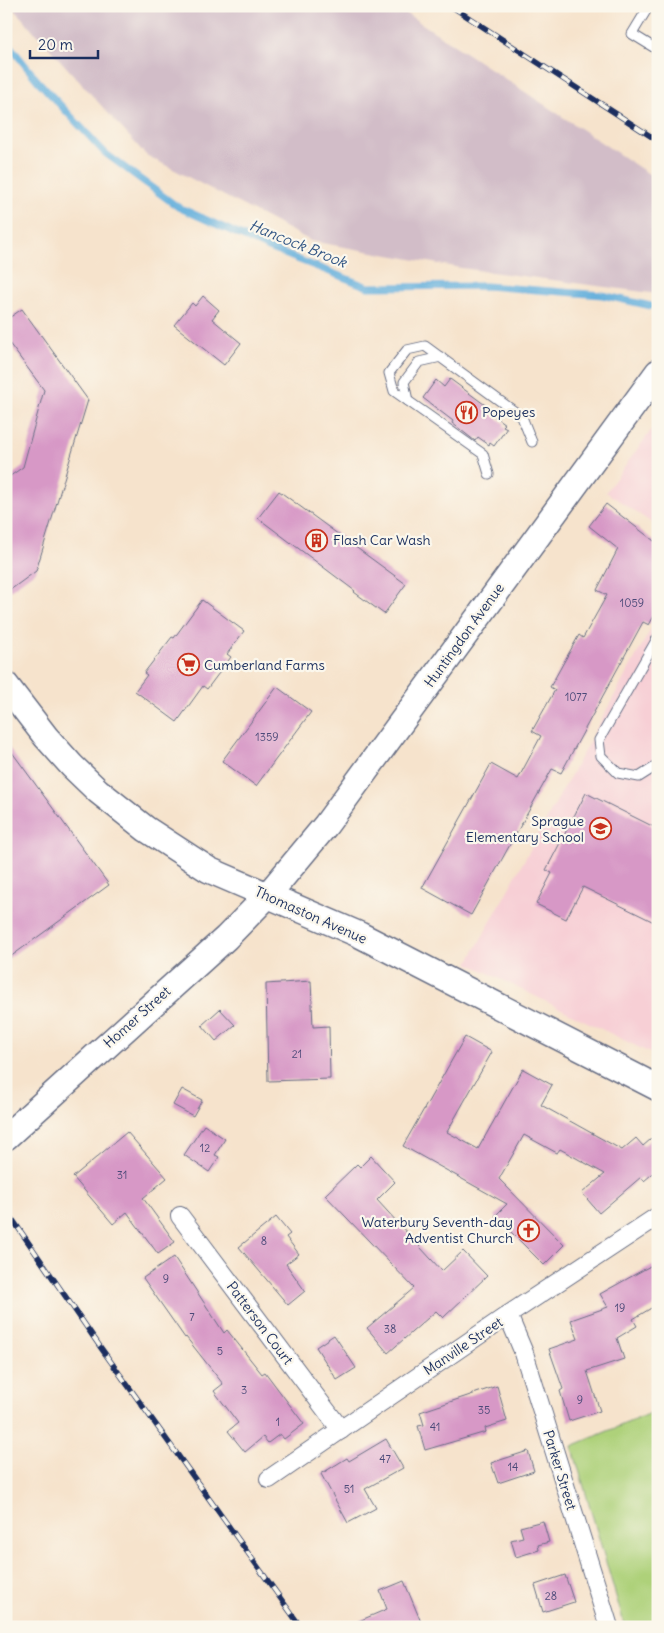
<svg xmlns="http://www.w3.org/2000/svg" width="664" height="1633" viewBox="0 0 664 1633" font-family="Delius,sans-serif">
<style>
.built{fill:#f7cfd5}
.industrial{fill:#d2bdc8}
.green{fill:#aed17a;stroke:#64806c}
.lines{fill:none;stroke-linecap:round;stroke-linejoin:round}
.stream{stroke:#64afdc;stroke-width:7}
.building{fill:#d798c6}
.lane-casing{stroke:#686e84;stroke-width:11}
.street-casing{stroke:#686e84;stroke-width:20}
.secondary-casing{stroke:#686e84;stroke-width:28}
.lane{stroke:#fff;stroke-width:9}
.street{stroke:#fff;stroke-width:18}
.secondary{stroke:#fff;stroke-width:25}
.rail-casing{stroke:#1b2f5e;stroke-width:5.5}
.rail{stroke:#fbf7ec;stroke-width:4;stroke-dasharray:11;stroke-linecap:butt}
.labels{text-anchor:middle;stroke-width:4.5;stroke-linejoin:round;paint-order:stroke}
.number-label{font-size:11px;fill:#4a4978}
.poi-label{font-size:14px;fill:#1b2f5e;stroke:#fbf7ec;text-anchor:start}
.street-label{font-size:14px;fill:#1b2f5e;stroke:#fbf7ec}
.water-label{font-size:15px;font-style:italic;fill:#315584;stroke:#fbf7ec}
</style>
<rect width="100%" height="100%" fill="#fbf7ec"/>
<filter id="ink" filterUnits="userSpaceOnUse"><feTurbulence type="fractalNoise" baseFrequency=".02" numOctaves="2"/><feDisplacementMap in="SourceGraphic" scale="10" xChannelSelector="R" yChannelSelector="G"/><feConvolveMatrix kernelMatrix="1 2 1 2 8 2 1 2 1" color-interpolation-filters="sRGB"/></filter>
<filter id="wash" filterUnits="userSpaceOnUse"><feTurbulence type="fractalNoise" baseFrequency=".0096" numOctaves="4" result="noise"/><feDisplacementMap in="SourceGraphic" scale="20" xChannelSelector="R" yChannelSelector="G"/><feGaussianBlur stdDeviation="1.12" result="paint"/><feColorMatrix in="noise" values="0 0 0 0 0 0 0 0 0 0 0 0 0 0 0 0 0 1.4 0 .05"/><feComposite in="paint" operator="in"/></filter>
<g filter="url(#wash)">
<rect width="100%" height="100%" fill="#f6e3cc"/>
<!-- built -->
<g class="built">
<path d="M 658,421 L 658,527 L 606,492 Z"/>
<path d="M 658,616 L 658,1057 L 468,963 Z"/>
</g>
<!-- industrial -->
<path class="industrial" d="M 11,6 L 395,6 L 658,180 L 658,294 L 461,268 L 311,241 L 146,155 Z"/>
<!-- green -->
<path class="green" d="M 658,1410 L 658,1627 L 625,1627 L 572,1446 Z"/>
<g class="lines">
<!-- stream -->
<path class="stream" d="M 6,41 L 37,80 L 105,153 L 178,207 L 269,248 L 368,287 L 486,286 L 602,295 L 651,306"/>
</g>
<g id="blocks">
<!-- building -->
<g class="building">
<path d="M 203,296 L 219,310 L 212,319 L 241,343 L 224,365 L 174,325 L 192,303 L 195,306 Z"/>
<path d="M 22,309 L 88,400 L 36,571 L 6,593 L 6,479 L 23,467 L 44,390 L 6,339 L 6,320 Z"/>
<path d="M 450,379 L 492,410 L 490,413 L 505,424 L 503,426 L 507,428 L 494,446 L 490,443 L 489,445 L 478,437 L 475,441 L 452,423 L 453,421 L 423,398 L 436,380 L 444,387 Z"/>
<path d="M 279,491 L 406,584 L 384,614 L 354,592 L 355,591 L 258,518 Z"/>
<path d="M 606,504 L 658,544 L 658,609 L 649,625 L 643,622 L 561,773 L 552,769 L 471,915 L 422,888 L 491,764 L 518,779 L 541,736 L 532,731 L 555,690 L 550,687 L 579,635 L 583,638 L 607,595 L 597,590 L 618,549 L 589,526 Z"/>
<path d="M 202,600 L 244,631 L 227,654 L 231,657 L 207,689 L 203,686 L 177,722 L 135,691 L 147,675 L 144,673 L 172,637 L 174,638 Z"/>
<path d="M 277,687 L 311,712 L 256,786 L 222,761 Z"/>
<path d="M 6,744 L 109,885 L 6,960 Z"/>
<path d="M 586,793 L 658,829 L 658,924 L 583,887 L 566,919 L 536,904 L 552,873 L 546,870 Z"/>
<path d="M 311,981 L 313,1027 L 329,1026 L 330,1079 L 268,1081 L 266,984 Z"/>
<path d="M 220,1009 L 235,1025 L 216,1041 L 202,1025 Z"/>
<path d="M 465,1037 L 492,1052 L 447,1132 L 478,1149 L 523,1069 L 552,1085 L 541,1105 L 622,1150 L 636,1138 L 643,1146 L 658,1133 L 658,1169 L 644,1181 L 641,1177 L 599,1213 L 582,1193 L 605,1174 L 560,1149 L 557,1153 L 524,1135 L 499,1179 L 564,1245 L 544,1265 L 495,1216 L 507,1204 L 403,1146 Z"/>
<path d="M 182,1089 L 202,1100 L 193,1116 L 173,1105 Z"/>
<path d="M 204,1125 L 225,1139 L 215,1155 L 219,1157 L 209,1172 L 184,1155 Z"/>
<path d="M 127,1132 L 167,1178 L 143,1198 L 175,1242 L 158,1254 L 127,1212 L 113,1224 L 73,1177 Z"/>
<path d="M 371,1156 L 395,1182 L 377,1200 L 442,1271 L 463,1251 L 487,1276 L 443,1318 L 436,1311 L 388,1353 L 367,1328 L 414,1288 L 325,1195 L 357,1164 L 360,1167 Z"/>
<path d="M 276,1217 L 290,1234 L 286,1237 L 299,1254 L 286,1264 L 305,1291 L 288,1305 L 239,1247 Z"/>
<path d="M 174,1257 L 224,1333 L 227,1330 L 262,1374 L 265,1372 L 304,1424 L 284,1439 L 280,1434 L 268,1443 L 263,1437 L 245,1452 L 228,1431 L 238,1423 L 214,1391 L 223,1384 L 186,1337 L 185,1338 L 143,1278 Z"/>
<path d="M 652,1265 L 658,1274 L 658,1304 L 633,1319 L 637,1326 L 617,1338 L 624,1359 L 587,1371 L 600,1411 L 569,1421 L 560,1391 L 563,1389 L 549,1349 L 578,1339 L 571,1320 L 608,1307 L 600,1294 Z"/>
<path d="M 334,1335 L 356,1368 L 337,1380 L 316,1347 Z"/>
<path d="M 497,1386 L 507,1421 L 485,1428 L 486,1432 L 425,1450 L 418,1426 L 424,1425 L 420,1412 Z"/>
<path d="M 386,1439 L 403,1468 L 365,1489 L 376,1508 L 348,1523 L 321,1474 L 347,1458 L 349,1461 Z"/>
<path d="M 528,1451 L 534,1471 L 498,1483 L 491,1463 Z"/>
<path d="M 543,1521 L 549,1542 L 538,1545 L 539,1550 L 516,1557 L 511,1540 L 523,1537 L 520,1527 Z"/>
<path d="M 565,1575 L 574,1602 L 543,1612 L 535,1585 Z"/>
<path d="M 404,1581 L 423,1627 L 345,1627 L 387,1609 L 380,1591 Z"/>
</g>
</g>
</g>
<g filter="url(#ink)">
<use href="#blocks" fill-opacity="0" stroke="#686e84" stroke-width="1"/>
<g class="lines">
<defs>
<g id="lane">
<path d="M 649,6 L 632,34 L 658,50"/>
<path d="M 408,401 L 404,382 L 419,362 L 441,357"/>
<path d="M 489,474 L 483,454 L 394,391 L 389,373 L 407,350 L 425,346 L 522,417 L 532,442"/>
<path d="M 658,637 L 599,740 L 601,756 L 618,773 L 639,777 L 658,765"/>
</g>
<g id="street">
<path d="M 180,1216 L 341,1430"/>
<path d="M 508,1315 L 524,1353 L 609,1627"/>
<path d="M 269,1479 L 508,1315 L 658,1216"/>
</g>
<g id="secondary">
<path d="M 6,685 L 46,737 L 72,766 L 98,791 L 146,829 L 209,870 L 360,935 L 658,1088"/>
<path d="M 6,1137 L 226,938 L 267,896 L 326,825 L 658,372"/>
</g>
</defs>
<!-- lane casing -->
<use href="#lane" class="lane-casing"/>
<!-- street casing -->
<use href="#street" class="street-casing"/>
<!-- secondary casing -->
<use href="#secondary" class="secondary-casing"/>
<!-- lane -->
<use href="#lane" class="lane"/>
<!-- street -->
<use href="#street" class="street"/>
<!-- secondary -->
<use href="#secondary" class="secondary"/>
<defs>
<g id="rail">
<path d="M 451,6 L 658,141"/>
<path d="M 6,1210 L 101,1348 L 301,1627"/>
</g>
</defs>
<!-- rail casing -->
<use href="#rail" class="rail-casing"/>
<!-- rail -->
<use href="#rail" class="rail"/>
</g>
</g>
<!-- icons -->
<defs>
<symbol id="restaurant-ring" viewBox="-11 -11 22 22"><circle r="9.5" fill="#fbf7ec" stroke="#c8321e" stroke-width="1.5"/><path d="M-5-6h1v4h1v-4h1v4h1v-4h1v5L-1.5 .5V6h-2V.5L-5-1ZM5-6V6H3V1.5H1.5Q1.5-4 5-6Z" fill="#c8321e"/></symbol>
<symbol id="building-ring" viewBox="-11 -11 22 22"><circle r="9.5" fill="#fbf7ec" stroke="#c8321e" stroke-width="1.5"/><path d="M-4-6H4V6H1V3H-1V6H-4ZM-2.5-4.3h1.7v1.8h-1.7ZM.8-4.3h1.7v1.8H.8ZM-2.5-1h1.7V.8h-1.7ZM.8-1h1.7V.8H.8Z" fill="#c8321e"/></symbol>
<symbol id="supermarket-ring" viewBox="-11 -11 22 22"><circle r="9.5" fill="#fbf7ec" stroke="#c8321e" stroke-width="1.5"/><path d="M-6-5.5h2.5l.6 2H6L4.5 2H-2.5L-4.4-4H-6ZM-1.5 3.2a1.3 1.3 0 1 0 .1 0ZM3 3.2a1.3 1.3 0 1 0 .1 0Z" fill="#c8321e"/></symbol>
<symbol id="school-ring" viewBox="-11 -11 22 22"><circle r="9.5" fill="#fbf7ec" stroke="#c8321e" stroke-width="1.5"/><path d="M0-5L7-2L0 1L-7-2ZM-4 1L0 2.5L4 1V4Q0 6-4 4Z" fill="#c8321e"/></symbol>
<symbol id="church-ring" viewBox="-11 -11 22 22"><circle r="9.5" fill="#fbf7ec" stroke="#c8321e" stroke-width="1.5"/><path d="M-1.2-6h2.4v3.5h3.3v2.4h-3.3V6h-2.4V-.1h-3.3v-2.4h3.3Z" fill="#c8321e"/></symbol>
</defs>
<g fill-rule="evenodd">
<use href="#restaurant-ring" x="454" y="400" width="25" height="25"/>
<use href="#building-ring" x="304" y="528" width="25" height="25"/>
<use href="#supermarket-ring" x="176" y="652" width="25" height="25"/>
<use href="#school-ring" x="588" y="816" width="25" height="25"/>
<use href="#church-ring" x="516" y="1218" width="25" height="25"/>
</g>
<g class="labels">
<!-- number labels -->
<g class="number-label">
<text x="632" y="607">1059</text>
<text x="576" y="701">1077</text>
<text x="267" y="741">1359</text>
<text x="297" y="1058">21</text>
<text x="205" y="1152">12</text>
<text x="122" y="1179">31</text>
<text x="264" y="1245">8</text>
<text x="166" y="1283">9</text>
<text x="620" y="1312">19</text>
<text x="192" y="1321">7</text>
<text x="390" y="1333">38</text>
<text x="220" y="1355">5</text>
<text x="244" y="1394">3</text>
<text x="580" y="1404">9</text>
<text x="484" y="1414">35</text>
<text x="278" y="1426">1</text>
<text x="435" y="1431">41</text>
<text x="385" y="1463">47</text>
<text x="513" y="1471">14</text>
<text x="349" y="1493">51</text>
<text x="551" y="1600">28</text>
</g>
<!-- poi labels -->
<g class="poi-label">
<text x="482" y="417">Popeyes</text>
<text x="333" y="545">Flash Car Wash</text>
<text x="204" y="670">Cumberland Farms</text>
<text x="584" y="826" text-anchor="end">Sprague<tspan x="584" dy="16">Elementary School</tspan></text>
<text x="513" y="1227" text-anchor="end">Waterbury Seventh-day<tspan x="513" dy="16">Adventist Church</tspan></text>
</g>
<!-- street labels -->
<g class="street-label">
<text transform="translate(464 635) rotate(-54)" y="5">Huntingdon Avenue</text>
<text transform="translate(311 915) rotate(24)" y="5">Thomaston Avenue</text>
<text transform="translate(137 1017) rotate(-42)" y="5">Homer Street</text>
<text transform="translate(260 1323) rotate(53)" y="5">Patterson Court</text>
<text transform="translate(463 1346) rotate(-34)" y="5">Manville Street</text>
<text transform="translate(560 1470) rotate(73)" y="5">Parker Street</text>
</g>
<!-- water labels -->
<g class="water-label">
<text transform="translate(298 244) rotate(22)" y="5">Hancock Brook</text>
</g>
</g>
<!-- margin -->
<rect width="664" height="1633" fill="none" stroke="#fbf7ec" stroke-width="25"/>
<!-- scale -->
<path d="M30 50v8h68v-8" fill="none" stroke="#1b2f5e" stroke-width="2.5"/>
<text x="38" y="50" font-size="15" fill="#1b2f5e" stroke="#fbf7ec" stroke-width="4" paint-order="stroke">20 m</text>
</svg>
